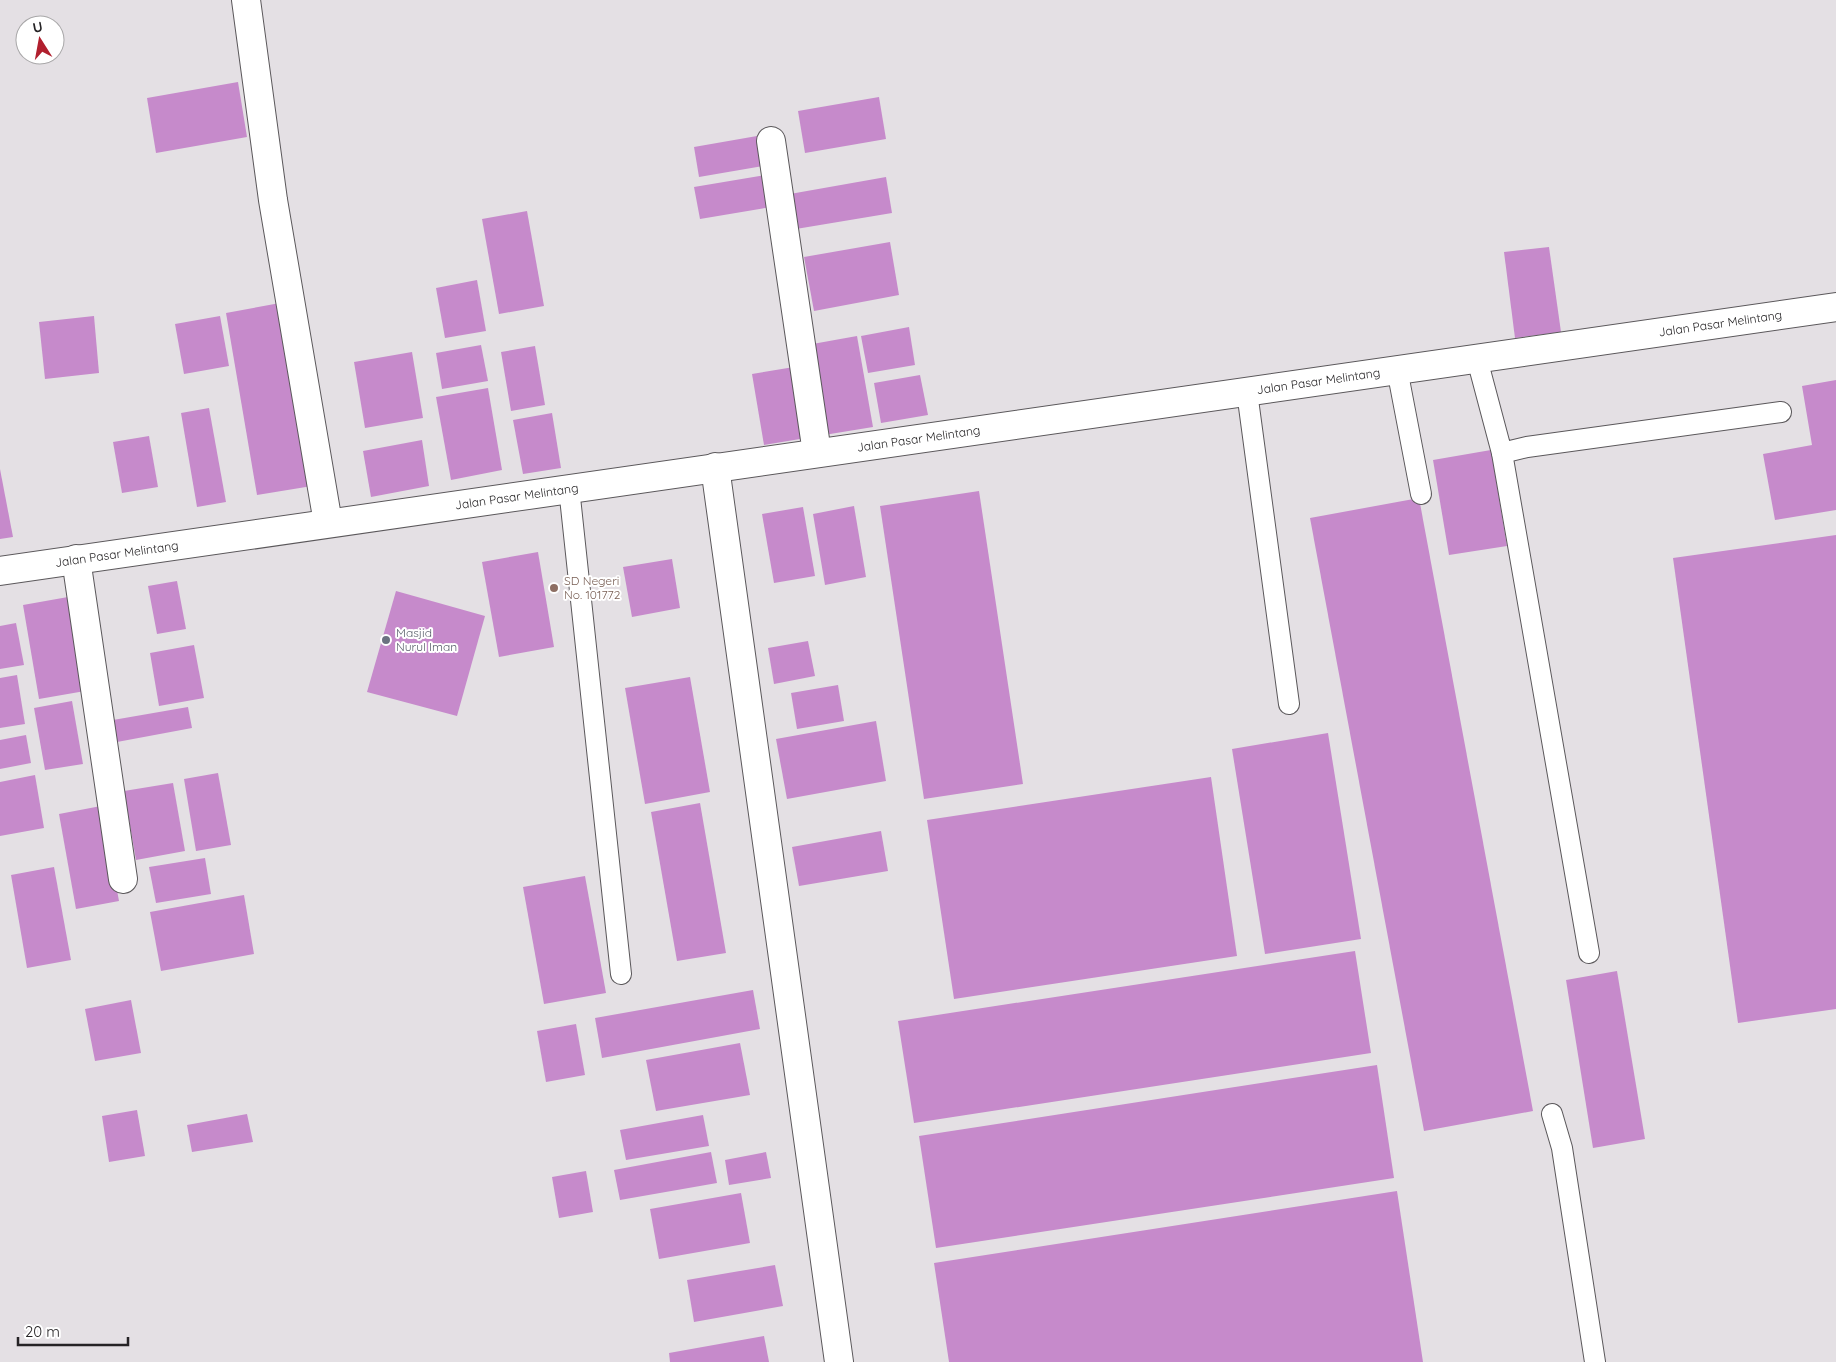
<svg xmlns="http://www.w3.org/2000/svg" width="1836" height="1362" viewBox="0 0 1836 1362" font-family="Quicksand,sans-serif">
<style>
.building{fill:#c68acb}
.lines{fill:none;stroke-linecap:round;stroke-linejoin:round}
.service-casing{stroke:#5b585b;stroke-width:22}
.minor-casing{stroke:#5b585b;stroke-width:30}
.tertiary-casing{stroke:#5b585b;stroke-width:30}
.service{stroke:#fff;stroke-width:20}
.minor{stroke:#fff;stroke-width:28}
.tertiary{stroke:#fff;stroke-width:28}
.education-dot{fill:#8d6e63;stroke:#fff;stroke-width:2}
.worship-dot{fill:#6b7280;stroke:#fff;stroke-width:2}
.labels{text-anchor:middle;stroke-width:4;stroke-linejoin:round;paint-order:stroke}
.street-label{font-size:12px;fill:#252325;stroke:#fff}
.education-label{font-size:12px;fill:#785e54;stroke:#fff;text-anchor:start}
.worship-label{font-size:12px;fill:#5b616d;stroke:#fff;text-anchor:start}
</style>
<rect width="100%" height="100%" fill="#e4e0e4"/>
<!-- building -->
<g class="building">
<path d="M 238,82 L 247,137 L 156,153 L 147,98 Z"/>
<path d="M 879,97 L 886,139 L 805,153 L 798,111 Z"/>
<path d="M 757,136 L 763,166 L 699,177 L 694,147 Z"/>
<path d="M 765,175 L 771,207 L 700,219 L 694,187 Z"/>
<path d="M 886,177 L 892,213 L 796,229 L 790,194 Z"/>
<path d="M 527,211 L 544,306 L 499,314 L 482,219 Z"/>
<path d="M 890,242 L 899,295 L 814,311 L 804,257 Z"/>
<path d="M 1549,247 L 1561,332 L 1515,338 L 1504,252 Z"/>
<path d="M 477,280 L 486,331 L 445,338 L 436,288 Z"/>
<path d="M 280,303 L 312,486 L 257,495 L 226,313 Z"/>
<path d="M 94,316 L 99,373 L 45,379 L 39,322 Z"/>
<path d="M 220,316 L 229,366 L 184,374 L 175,324 Z"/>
<path d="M 909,327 L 915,365 L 868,373 L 861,336 Z"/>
<path d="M 857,336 L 873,427 L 824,435 L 807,345 Z"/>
<path d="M 481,345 L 488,381 L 442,389 L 436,353 Z"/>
<path d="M 535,346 L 545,405 L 511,411 L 501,352 Z"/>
<path d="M 412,352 L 423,418 L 365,428 L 354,362 Z"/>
<path d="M 794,367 L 806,438 L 764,445 L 752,374 Z"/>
<path d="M 920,375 L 928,415 L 881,423 L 874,383 Z"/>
<path d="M 1836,380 L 1836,510 L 1775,520 L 1763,454 L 1812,445 L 1802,386 Z"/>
<path d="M 488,388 L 502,470 L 451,480 L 436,397 Z"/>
<path d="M 209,408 L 226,502 L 197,507 L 181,413 Z"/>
<path d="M 552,413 L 561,468 L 523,474 L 513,420 Z"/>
<path d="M 149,436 L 158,487 L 122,493 L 113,442 Z"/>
<path d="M 422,440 L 429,486 L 371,497 L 363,451 Z"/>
<path d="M 1491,450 L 1507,546 L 1449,555 L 1433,460 Z"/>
<path d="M 0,469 L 13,537 L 0,539 Z"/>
<path d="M 979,491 L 1023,784 L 924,799 L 880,506 Z"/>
<path d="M 1419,498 L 1533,1111 L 1424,1131 L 1310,518 Z"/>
<path d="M 854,506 L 866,577 L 825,585 L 813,514 Z"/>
<path d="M 803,507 L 815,576 L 774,583 L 762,514 Z"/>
<path d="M 1836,535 L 1836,1009 L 1738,1023 L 1673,558 Z"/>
<path d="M 538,552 L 554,647 L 499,657 L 482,562 Z"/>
<path d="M 672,559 L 680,608 L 632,617 L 623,567 Z"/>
<path d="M 177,581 L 186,629 L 157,634 L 148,586 Z"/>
<path d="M 396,591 L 485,616 L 457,716 L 367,692 Z"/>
<path d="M 68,597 L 85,691 L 39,699 L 23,605 Z"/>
<path d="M 16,623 L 24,665 L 0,669 L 0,626 Z"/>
<path d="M 808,641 L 815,676 L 774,684 L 768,648 Z"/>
<path d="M 194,645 L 204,698 L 159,706 L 150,653 Z"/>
<path d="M 17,675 L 25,724 L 0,728 L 0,678 Z"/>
<path d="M 690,677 L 710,792 L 645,804 L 625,688 Z"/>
<path d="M 838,685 L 844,721 L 797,729 L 791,693 Z"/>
<path d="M 72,701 L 83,764 L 45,770 L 34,708 Z"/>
<path d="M 188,707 L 192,728 L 117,742 L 113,720 Z"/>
<path d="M 876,721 L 886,781 L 787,799 L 776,739 Z"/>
<path d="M 1328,733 L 1361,939 L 1265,954 L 1232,749 Z"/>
<path d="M 26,735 L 31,763 L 0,769 L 0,740 Z"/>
<path d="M 218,773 L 231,845 L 196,851 L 184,779 Z"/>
<path d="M 35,775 L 44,828 L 0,836 L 0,782 Z"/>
<path d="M 1211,777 L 1237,956 L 954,999 L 927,820 Z"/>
<path d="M 173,783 L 185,851 L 136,860 L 124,791 Z"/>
<path d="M 700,803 L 726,953 L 677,961 L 651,812 Z"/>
<path d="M 101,806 L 119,901 L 76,909 L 59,814 Z"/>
<path d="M 881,831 L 888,871 L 799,886 L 792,847 Z"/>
<path d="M 205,858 L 211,894 L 156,903 L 149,867 Z"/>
<path d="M 54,867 L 71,960 L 27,968 L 11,875 Z"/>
<path d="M 585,876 L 606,993 L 544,1004 L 523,887 Z"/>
<path d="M 244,895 L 254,954 L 161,971 L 150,912 Z"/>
<path d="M 1355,951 L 1371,1053 L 914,1123 L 898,1021 Z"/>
<path d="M 1617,971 L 1645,1139 L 1593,1148 L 1566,980 Z"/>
<path d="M 753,990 L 760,1029 L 602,1058 L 595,1018 Z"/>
<path d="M 131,1000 L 141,1053 L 95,1061 L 85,1009 Z"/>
<path d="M 576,1024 L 585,1075 L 546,1082 L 537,1031 Z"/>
<path d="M 740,1043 L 750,1095 L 656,1111 L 646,1060 Z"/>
<path d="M 1377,1065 L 1394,1178 L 936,1248 L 919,1136 Z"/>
<path d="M 137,1110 L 145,1156 L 109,1162 L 102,1116 Z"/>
<path d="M 247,1114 L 253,1142 L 192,1152 L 187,1125 Z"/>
<path d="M 703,1115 L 709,1146 L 626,1160 L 620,1130 Z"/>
<path d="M 711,1152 L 717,1183 L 620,1200 L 614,1170 Z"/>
<path d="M 766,1152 L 771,1178 L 729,1185 L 725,1160 Z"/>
<path d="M 586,1171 L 593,1212 L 559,1218 L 552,1177 Z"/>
<path d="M 1397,1191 L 1423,1362 L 949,1362 L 934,1263 Z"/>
<path d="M 741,1193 L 750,1243 L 659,1259 L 650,1209 Z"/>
<path d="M 775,1265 L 783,1306 L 694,1322 L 687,1280 Z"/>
<path d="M 764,1336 L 769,1362 L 670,1362 L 669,1353 Z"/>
</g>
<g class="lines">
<defs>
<g id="service">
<path d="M 1477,359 L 1502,453 L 1527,447 L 1781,412"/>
<path d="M 1397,369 L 1421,494"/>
<path d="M 1247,392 L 1289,704"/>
<path d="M 1502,453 L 1589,953"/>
<path d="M 569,488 L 621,974"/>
<path d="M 1552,1114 L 1562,1148 L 1595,1362"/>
</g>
<g id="minor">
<path d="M 246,0 L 273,200 L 328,523"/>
<path d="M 771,141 L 817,453"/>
<path d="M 715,467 L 839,1362"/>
<path d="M 76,559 L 123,879"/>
</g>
<g id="tertiary">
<path id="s1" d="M 0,571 L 1836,307"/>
</g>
</defs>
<!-- service casing -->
<use href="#service" class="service-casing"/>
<!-- minor casing -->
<use href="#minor" class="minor-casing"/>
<!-- tertiary casing -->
<use href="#tertiary" class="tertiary-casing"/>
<!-- service -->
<use href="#service" class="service"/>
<!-- minor -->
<use href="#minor" class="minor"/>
<!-- tertiary -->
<use href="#tertiary" class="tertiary"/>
</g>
<!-- markers -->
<circle class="education-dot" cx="554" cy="588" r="5"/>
<circle class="worship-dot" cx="386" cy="640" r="5"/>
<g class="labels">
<!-- street labels -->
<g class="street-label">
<text dy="4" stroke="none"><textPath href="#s1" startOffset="1738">Jalan Pasar Melintang</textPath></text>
<text dy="4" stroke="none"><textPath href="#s1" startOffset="1332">Jalan Pasar Melintang</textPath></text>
<text dy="4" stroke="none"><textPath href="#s1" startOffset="928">Jalan Pasar Melintang</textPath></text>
<text dy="4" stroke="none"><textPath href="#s1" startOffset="522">Jalan Pasar Melintang</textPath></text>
<text dy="4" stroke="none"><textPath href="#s1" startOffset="118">Jalan Pasar Melintang</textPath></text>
</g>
<!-- education labels -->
<g class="education-label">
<text x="564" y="585">SD Negeri<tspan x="564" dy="14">No. 101772</tspan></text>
</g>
<!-- worship labels -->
<g class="worship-label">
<text x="396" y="637">Masjid<tspan x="396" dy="14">Nurul Iman</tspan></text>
</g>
</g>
<!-- north arrow -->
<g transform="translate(40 40) rotate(349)"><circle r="24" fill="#ffffff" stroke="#a8a7a8"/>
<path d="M0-4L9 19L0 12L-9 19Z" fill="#b11f2e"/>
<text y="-8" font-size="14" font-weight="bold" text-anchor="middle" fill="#252325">U</text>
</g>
<!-- scale -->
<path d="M18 1337v8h110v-8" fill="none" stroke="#252325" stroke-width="2.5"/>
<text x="25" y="1337" font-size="15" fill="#252325" stroke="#ffffff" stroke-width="4" paint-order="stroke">20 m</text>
</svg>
